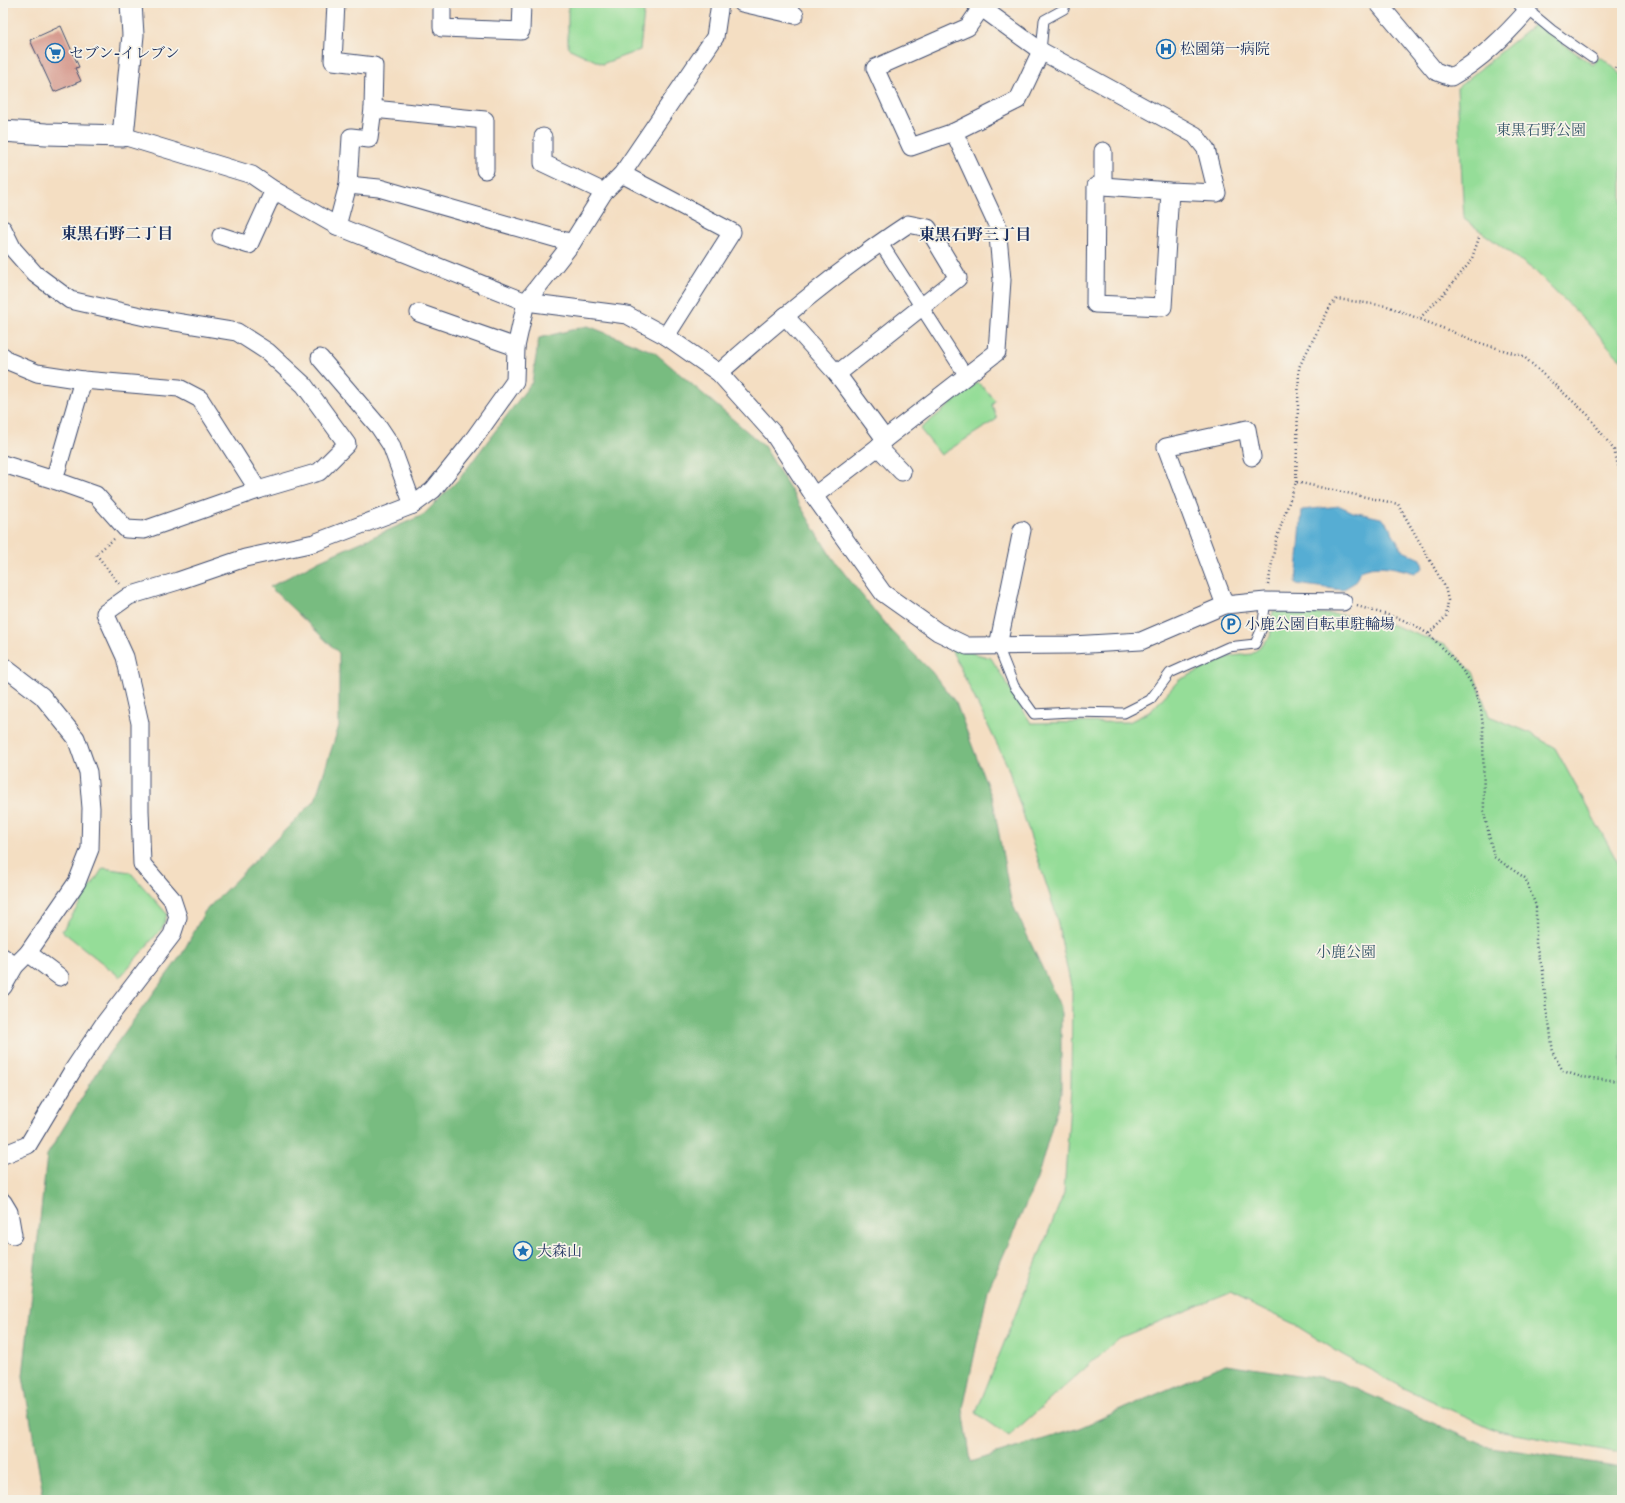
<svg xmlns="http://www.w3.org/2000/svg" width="1625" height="1503" viewBox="0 0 1625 1503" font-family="'IM FELL English','Noto Serif JP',serif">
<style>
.green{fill:#95dd98;stroke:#58867b}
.forest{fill:#78bc80;stroke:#4a766f}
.water{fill:#56add3;stroke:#386e98}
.building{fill:#d5998d}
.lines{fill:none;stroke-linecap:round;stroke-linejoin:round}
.service-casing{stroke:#3c496d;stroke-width:11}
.pedestrian-casing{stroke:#3c496d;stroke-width:15}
.minor-casing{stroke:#3c496d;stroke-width:19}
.tertiary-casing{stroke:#3c496d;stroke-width:23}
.path{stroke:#3c496d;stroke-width:2.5;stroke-dasharray:1 3;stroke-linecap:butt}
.service{stroke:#fff;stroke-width:9}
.pedestrian{stroke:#fff;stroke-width:13}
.minor{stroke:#fff;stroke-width:17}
.tertiary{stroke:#fff;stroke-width:21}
.labels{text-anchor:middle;stroke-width:3.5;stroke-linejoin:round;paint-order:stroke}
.poi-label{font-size:15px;fill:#1b2f5e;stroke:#f7f3e8;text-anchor:start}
.park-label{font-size:15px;fill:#3a5a6c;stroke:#f7f3e8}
.neighbourhood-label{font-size:16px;font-weight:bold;fill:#1b2f5e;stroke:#f7f3e8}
</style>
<rect width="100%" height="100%" fill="#f7f3e8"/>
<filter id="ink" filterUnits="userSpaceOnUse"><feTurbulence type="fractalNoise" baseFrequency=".025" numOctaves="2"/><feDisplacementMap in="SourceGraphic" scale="8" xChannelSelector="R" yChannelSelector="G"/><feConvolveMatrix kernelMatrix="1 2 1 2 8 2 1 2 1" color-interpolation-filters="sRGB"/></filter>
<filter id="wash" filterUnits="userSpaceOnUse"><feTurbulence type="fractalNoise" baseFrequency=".012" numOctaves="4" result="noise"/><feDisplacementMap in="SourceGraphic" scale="16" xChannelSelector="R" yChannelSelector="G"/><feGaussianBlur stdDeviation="0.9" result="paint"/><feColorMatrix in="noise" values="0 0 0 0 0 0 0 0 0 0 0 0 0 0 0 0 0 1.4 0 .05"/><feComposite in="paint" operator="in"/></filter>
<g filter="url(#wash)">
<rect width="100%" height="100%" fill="#f4dec2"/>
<!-- green -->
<g class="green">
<path d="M 568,3 L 645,3 L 640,50 L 602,64 L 568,48 Z"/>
<path d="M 1535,24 L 1593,65 L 1600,56 L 1622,75 L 1622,360 L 1616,355 L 1586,321 L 1535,271 L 1464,219 L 1457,88 Z"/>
<path d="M 978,382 L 995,400 L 992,405 L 997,419 L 941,455 L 920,429 Z"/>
<path d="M 1273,611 L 1343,615 L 1379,620 L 1445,645 L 1473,672 L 1489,716 L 1528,732 L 1555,748 L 1622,870 L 1622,1451 L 1615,1452 L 1498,1431 L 1404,1388 L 1343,1355 L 1292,1323 L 1230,1293 L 1119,1338 L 1009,1436 L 976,1413 L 1064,1193 L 1071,1087 L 1072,991 L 1055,911 L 1007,765 L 950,647 L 991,658 L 1031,723 L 1129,722 L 1151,711 L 1179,680 L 1231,656 L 1252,654 L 1270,637 Z"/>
<path d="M 103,868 L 130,872 L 167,914 L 163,927 L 120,977 L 62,931 Z"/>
</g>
<!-- forest -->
<path class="forest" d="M 588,326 L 654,352 L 764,446 L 832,558 L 889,629 L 931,671 L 956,703 L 993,801 L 1011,901 L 1061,1008 L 1061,1094 L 1037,1179 L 988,1290 L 963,1409 L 971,1462 L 1079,1428 L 1226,1364 L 1338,1381 L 1485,1446 L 1622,1467 L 1622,1500 L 44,1500 L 23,1376 L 47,1155 L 108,1055 L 182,954 L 205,911 L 315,800 L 339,726 L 339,653 L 270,587 L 320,560 L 423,515 L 460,478 L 532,382 L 539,338 Z"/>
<!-- water -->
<path class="water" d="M 1340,506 L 1353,512 L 1381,518 L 1387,523 L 1403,551 L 1421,559 L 1423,568 L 1415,573 C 1397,568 1380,563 1362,569 L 1354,583 L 1342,590 L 1296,584 L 1302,510 Z"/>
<g id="blocks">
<!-- building -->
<path class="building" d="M 61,26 L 79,67 L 75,68 L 81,81 L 54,92 L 30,40 Z"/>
</g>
</g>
<g filter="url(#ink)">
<use href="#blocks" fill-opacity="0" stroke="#3c496d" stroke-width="1"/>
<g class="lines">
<defs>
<g id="service">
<path d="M 1528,10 L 1552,30 L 1592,58"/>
<path d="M 1041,51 L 1044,20 L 1064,9 L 1065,3"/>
<path d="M 998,646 L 1014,686 L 1034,714 L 1071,712 L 1124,713 L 1150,700 L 1170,673 L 1228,647 L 1255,644 L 1262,628 L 1266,601"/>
</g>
<path id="pedestrian" d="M 880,242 L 966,376"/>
<g id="minor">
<path d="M 336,3 L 333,61 L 374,66 L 373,109 L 369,139 L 351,137 L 348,185 L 337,226"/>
<path d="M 442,3 L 442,28 L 521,31 L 522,3"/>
<path d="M 742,3 L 795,15"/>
<path d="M 975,3 L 1041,51 L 1195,135 L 1206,149 L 1217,193 L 1170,191 L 1103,186 L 1096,186 L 1095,304 L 1163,307 L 1170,191"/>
<path d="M 982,3 L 981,8 L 968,27 L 875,68 L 911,147 L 954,132 L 1018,100 L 1041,51"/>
<path d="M 1378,3 L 1435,71 L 1451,77 C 1481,60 1505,36 1528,10 L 1522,3"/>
<path d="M 373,109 L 485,120 L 485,170"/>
<path d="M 123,136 L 252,175 L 274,190 L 337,226 L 526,302 L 627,315 L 666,336 L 719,373 L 773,433 L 814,496 L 883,593 L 938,632 L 967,646 L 1072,645 L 1141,641 L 1225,605 L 1266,601 L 1343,602"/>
<path d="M 543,137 L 543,163 L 604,192"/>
<path d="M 1103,151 L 1103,186"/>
<path d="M 622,174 L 732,232 L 666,336"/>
<path d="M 348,185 L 379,188 L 572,243"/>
<path d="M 3,229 L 13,249 L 35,274 L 70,300 L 145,317 L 237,332 L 268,352 L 304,385 L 347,444 L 319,472 L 258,490 L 144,530 L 126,529 L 96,495 L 54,480 L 3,464"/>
<path d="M 221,236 L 249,245 L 274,190"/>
<path d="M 419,313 L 516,347"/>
<path d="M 785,316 L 837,374 L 885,439"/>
<path d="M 3,356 L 8,361 L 37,373 L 83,380 L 179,388 L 200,399 L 258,490"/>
<path d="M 320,358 L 379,427 L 391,445 L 413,505"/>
<path d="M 719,373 C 779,320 841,268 908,224 L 928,228 L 958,278 L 837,374"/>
<path d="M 878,447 L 902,472"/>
<path d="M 54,480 L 83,380"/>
<path d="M 814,496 L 878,447 L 885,439 L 997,352 L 1002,280 L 997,225 L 954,132"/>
<path d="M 1225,605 L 1166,447 L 1247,429 L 1252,457"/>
<path d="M 998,646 L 1022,530"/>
<path d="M 3,666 L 42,696 L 76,738 L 88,772 L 91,808 L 90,849 L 77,882 L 28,953 L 15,966 L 3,987"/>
<path d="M 28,953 L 60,977"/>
<path d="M 3,957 L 15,966"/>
<path d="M 3,1155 L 28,1145 L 73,1070 L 103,1025 L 172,935 L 178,917 L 172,899 L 142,864 L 140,810 L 140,723 L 125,657 L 105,613 L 129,596 L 178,581 L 245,558 L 314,543 L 413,505 L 433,490 L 470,444 L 515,381 L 516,347 L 526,302 L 572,243 L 604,192 L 622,174 L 715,37 L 720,3"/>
<path d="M 3,1202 L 9,1212 L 13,1235"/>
</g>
<path id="tertiary" d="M 3,131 L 46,134 L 123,136 L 133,35 L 131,3"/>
</defs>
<!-- service casing -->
<use href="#service" class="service-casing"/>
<!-- pedestrian casing -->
<use href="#pedestrian" class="pedestrian-casing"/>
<!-- minor casing -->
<use href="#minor" class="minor-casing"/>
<!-- tertiary casing -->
<use href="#tertiary" class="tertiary-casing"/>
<!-- path -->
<g class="path">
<path d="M 1615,68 L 1622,59"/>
<path d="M 1420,318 L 1447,290 L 1471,261 L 1479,238"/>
<path d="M 1296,482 L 1299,367 L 1331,305 L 1337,299 L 1387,306 L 1480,343 L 1523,356 L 1588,415 L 1614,450 L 1622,481"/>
<path d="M 114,539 L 96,554 L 119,584"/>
<path d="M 1268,585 L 1276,540 L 1296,482 L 1398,504 L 1445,587 L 1448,600 L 1446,617 L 1428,634"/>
<path d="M 1357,606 L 1401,619 L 1416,626 L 1428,634 L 1450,655 L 1466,675 L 1476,691 L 1481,710 L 1483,727 L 1484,813 L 1494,857 L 1525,878 L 1536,906 L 1536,945 L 1543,971 L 1546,1009 L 1550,1029 L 1553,1053 L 1563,1071 L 1581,1077 L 1622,1081"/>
</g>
<!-- service -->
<use href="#service" class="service"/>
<!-- pedestrian -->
<use href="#pedestrian" class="pedestrian"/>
<!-- minor -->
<use href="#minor" class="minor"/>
<!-- tertiary -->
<use href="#tertiary" class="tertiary"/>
</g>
</g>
<!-- icons -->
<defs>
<symbol id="hospital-ring" viewBox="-11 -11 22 22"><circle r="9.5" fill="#f7f3e8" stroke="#1f6fb2" stroke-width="1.5"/><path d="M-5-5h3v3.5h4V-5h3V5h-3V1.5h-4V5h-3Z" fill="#1f6fb2"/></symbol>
<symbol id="supermarket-ring" viewBox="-11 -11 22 22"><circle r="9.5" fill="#f7f3e8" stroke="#1f6fb2" stroke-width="1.5"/><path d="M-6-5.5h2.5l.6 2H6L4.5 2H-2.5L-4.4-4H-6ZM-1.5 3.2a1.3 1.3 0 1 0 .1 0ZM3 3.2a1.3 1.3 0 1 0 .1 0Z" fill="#1f6fb2"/></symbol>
<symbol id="parking-ring" viewBox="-11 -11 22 22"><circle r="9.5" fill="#f7f3e8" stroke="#1f6fb2" stroke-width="1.5"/><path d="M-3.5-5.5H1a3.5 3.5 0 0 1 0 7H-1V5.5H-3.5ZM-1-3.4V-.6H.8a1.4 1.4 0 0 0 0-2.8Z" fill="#1f6fb2"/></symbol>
<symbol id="sight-ring" viewBox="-11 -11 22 22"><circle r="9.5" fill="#f7f3e8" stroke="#1f6fb2" stroke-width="1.5"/><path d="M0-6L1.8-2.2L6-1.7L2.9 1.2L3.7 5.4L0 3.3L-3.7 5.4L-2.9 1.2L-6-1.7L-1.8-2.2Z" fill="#1f6fb2"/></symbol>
</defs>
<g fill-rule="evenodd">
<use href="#hospital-ring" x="1155" y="38" width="22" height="22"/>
<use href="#supermarket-ring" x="44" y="42" width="22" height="22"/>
<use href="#parking-ring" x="1220" y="613" width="22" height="22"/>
<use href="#sight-ring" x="512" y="1240" width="22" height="22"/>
</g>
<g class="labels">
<!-- poi labels -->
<g class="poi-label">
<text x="1180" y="54">松園第一病院</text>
<text x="69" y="58">セブン-イレブン</text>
<text x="1245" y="629">小鹿公園自転車駐輪場</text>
<text x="537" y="1256">大森山</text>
</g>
<!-- park labels -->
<g class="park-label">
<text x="1541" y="135">東黒石野公園</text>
<text x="1346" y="957">小鹿公園</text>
</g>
<!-- neighbourhood labels -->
<g class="neighbourhood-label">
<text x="117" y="239">東黒石野二丁目</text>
<text x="975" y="240">東黒石野三丁目</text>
</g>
</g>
<!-- margin -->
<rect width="1625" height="1503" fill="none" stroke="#f7f3e8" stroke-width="16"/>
</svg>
